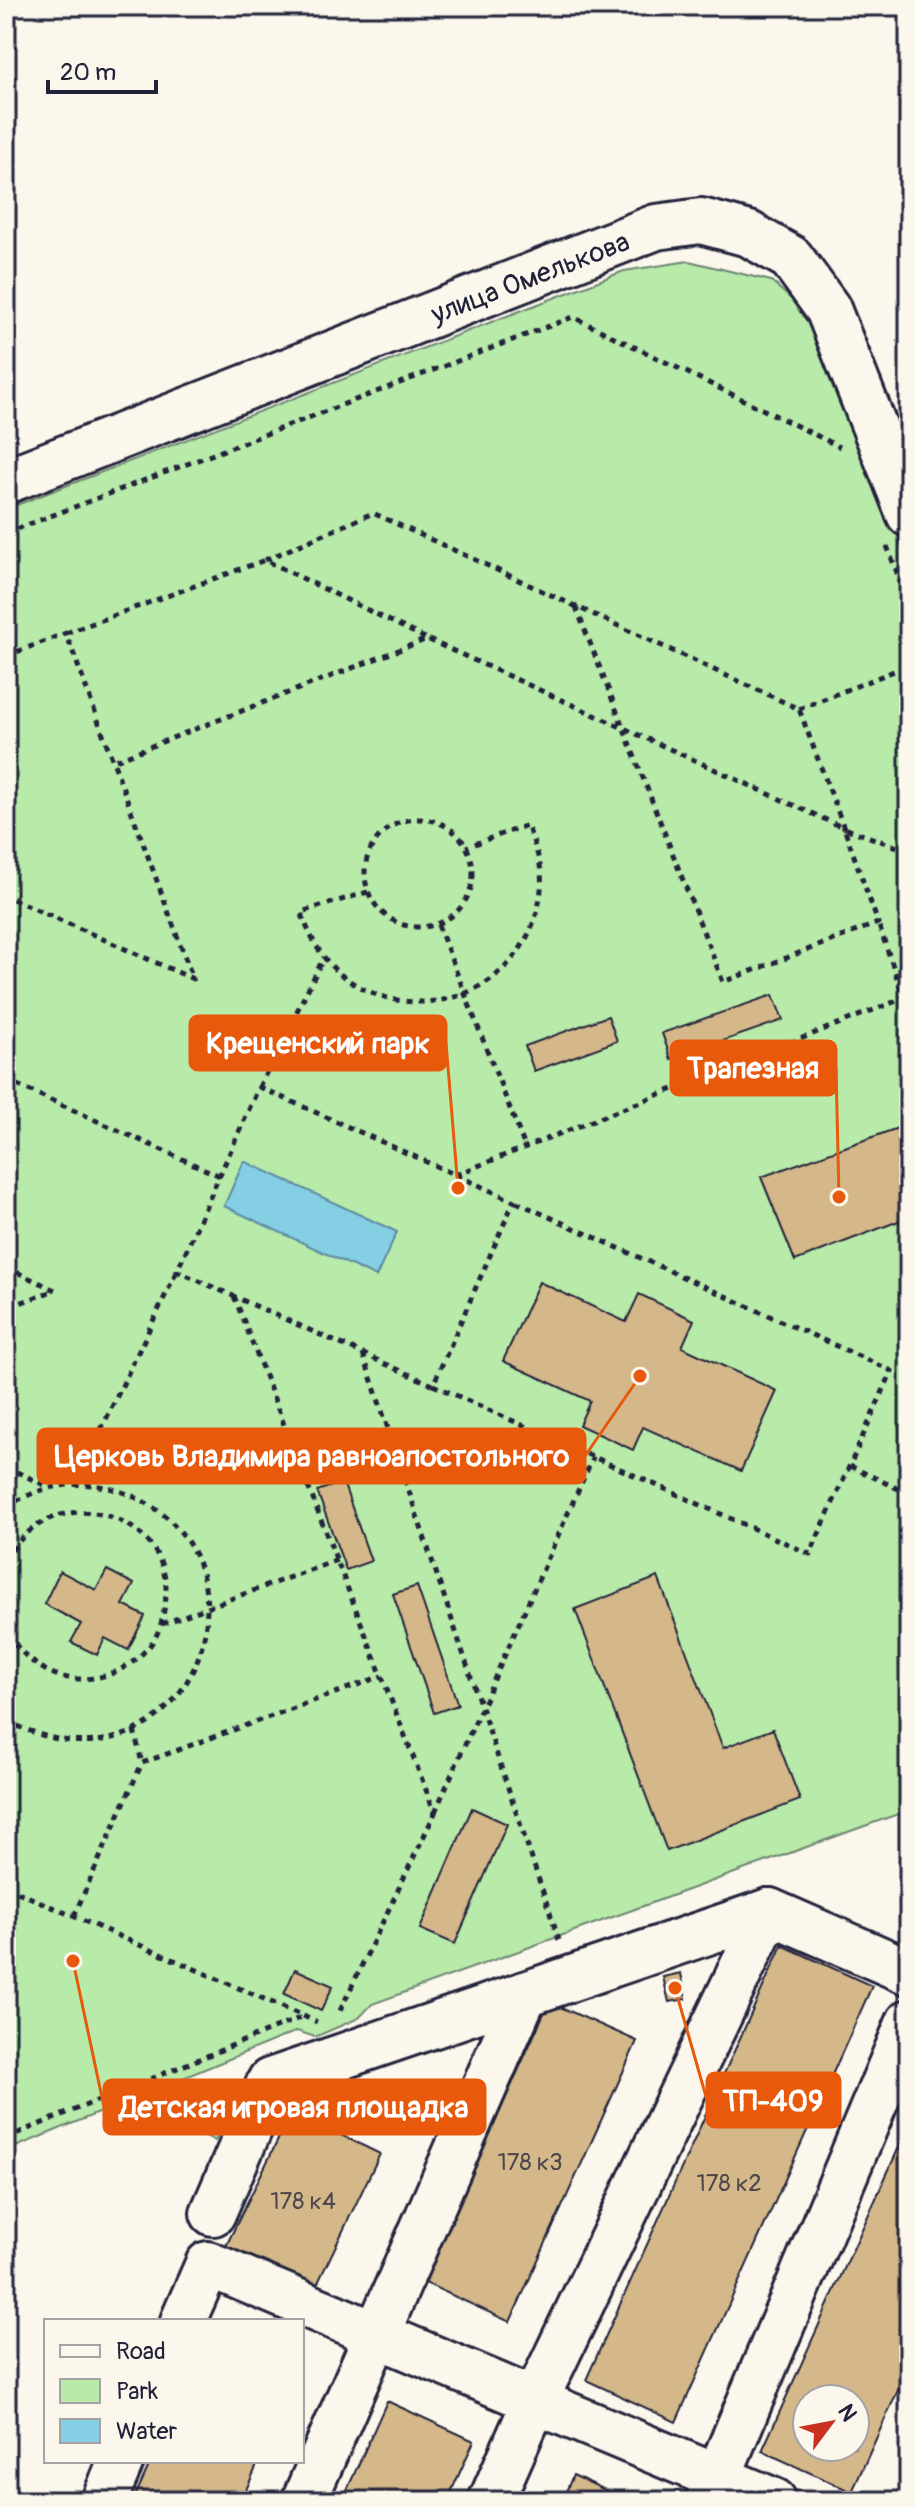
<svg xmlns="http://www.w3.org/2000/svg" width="915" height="2507" viewBox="0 0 915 2507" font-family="Pangolin,sans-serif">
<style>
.green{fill:#b8eaaa;stroke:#6d8672;stroke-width:2}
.water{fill:#84cfe3;stroke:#5d8aa0;stroke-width:2}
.building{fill:#d4b889;stroke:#22223b;stroke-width:2;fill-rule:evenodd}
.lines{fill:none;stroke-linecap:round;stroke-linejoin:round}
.minor-casing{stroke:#22223b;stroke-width:50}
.path{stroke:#22223b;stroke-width:5;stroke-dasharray:6 6;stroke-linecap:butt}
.minor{stroke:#fbf7ec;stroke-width:44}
.labels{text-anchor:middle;stroke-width:6;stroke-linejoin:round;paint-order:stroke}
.number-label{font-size:24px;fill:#4e484e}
.street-label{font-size:28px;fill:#22223b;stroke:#fbf7ec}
.leader{fill:none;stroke:#e8590c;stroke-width:3}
.callout-dot{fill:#e8590c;stroke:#fbf7ec;stroke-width:3}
.callout{fill:#e8590c;stroke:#e8590c;stroke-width:3}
.callout-label{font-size:30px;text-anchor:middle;font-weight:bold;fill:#fff}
</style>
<rect width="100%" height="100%" fill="#fbf7ec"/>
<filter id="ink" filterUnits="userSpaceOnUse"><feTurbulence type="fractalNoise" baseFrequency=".0125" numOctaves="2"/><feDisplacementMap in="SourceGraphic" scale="16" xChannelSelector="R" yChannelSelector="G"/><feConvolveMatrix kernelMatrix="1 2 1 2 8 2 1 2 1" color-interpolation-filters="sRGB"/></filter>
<g filter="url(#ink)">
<!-- green -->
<g class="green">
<path d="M 689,261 L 771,281 L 801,308 L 825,340 L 909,566 L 909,1810 L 372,2004 L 359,2018 L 315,2037 L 297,2031 L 6,2151 L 6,509 L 624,271 Z"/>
<path d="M 201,2079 L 237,2098 L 215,2141 L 179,2122 Z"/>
</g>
<!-- water -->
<path class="water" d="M 244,1161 L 397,1232 L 376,1277 L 224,1206 Z"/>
<!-- building -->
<g class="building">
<path d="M 773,995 L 783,1020 L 671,1059 L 662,1033 Z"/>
<path d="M 608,1016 L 617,1041 L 534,1071 L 525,1046 Z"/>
<path d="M 909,1124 L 909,1217 L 795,1261 L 761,1177 Z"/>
<path d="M 539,1282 L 626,1322 L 639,1294 L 694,1320 L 682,1347 L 777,1391 L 741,1471 L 643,1427 L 633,1450 L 579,1425 L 590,1401 L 503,1361 Z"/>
<path d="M 343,1482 L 371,1561 L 346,1570 L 317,1491 Z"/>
<path d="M 107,1570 L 134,1584 L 123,1605 L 145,1616 L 128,1650 L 105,1638 L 97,1655 L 71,1642 L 81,1624 L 44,1604 L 60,1571 L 96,1590 Z"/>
<path d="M 658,1577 L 723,1748 L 773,1729 L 800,1800 L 667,1851 L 575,1609 Z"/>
<path d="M 417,1586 L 458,1705 L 434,1713 L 393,1594 Z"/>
<path d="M 472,1808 L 507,1824 L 455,1944 L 420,1929 Z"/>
<path d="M 782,1945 L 872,1986 L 676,2422 L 586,2380 Z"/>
<path d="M 295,1969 L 333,1986 L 321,2011 L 284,1994 Z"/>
<path d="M 681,1973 L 686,1999 L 669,2002 L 663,1977 Z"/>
<path d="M 549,2002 L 637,2041 L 510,2322 L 423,2282 Z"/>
<path d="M 292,2111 L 380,2154 L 314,2291 L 225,2248 Z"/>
<path d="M 909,2125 L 909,2366 L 852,2492 L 762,2451 ZM 807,2399 L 855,2399 L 855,2447 L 807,2447 Z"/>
<path d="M 387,2401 L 474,2441 L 447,2501 L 342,2501 Z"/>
<path d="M 151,2461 L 259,2461 L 241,2501 L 133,2501 Z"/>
<path d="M 573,2475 L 629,2501 L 562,2501 Z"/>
</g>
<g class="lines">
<defs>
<g id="minor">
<path d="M 6,481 L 656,227 L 701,221 L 749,234 L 791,258 L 828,309 L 909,514"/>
<path d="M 213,2213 L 270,2081 L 769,1911 L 909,1972"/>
<path d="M 183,2321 L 208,2264 L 774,2501"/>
<path d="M 104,2501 L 121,2461"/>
<path d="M 304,2501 L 525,1994"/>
<path d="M 491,2501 L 535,2401 L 769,1911"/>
<path d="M 708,2501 L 909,2022"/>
</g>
</defs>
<!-- minor casing -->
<use href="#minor" class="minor-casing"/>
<!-- path -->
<g class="path">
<path d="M 6,533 L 573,317 L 840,447"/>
<path d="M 887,546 L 909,605"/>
<path d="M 265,560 L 373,513 L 799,709 L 844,828 L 427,639"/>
<path d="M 576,607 L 723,982 L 878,923 L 844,828 L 909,851"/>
<path d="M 66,633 L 265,560 L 427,639 L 113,761"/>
<path d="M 6,656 L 66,633 L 193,979 L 6,896"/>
<path d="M 799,709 L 909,665"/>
<circle cx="419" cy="873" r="54"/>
<path d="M 368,892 L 301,912 C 310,937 322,961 344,977 C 404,1022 492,1005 527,937 C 537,918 543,894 541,872 C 539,855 533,841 527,825 L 466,847"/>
<path d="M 438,925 L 525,1147"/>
<path d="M 6,1080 L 220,1176"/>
<path d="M 259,1087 L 514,1201 L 433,1385 L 177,1271 Z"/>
<path d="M 259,1087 L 324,957"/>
<path d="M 455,1175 L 904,998 L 878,923"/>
<path d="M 6,1267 L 55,1290 L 6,1308"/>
<path d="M 234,1296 L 435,1813 L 338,2015"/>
<path d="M 363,1354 L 559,1940"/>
<path d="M 433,1385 L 810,1554 L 892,1371 L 514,1201"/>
<path d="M 850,1466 L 909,1494"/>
<path d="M 6,1467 L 49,1487"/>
<path d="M 75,1484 L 177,1271"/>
<path d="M 6,1507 C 40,1486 77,1478 116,1490 C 289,1543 194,1820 6,1720"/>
<path d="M 6,1561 C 52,1471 184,1516 164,1610 C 162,1624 157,1638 147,1649 C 129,1668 109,1678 83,1679 C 49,1680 21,1658 6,1629"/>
<path d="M 162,1624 L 337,1560"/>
<path d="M 134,1730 L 142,1763"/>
<path d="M 435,1812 L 593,1457"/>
<path d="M 6,1887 L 317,2022"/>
<path d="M 74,1916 L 142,1763 L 382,1676"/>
<path d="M 6,2138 L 302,2017"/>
<path d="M 897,2501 L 909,2473"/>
</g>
<!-- minor -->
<use href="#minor" class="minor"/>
</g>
</g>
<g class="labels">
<!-- number labels -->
<g class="number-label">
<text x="530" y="2170">178 к3</text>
<text x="729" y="2191">178 к2</text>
<text x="303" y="2209">178 к4</text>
</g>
<!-- street labels -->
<g class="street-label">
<text transform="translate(530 277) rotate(-21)" y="10">улица Омелькова</text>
</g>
</g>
<!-- callouts -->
<path class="leader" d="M458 1188L446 1043M839 1197L836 1068M640 1376L585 1456M675 1988L707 2100M73 1961L104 2107"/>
<g class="callout-dot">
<circle cx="458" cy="1188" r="8"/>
<circle cx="839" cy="1197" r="8"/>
<circle cx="640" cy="1376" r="8"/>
<circle cx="675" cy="1988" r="8"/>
<circle cx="73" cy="1961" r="8"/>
</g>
<g class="callout">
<rect x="190" y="1016" width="256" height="54" rx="8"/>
<rect x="671" y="1041" width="165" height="54" rx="8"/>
<rect x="38" y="1429" width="547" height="54" rx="8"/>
<rect x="707" y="2073" width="133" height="54" rx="8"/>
<rect x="104" y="2080" width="381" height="54" rx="8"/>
</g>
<g class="callout-label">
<text x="318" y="1053">Крещенский парк</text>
<text x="753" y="1078">Трапезная</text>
<text x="312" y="1466">Церковь Владимира равноапостольного</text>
<text x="773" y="2111">ТП-409</text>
<text x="294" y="2117">Детская игровая площадка</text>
</g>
<!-- margin -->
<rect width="915" height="2507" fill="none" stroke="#fbf7ec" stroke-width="32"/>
<rect x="16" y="16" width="883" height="2475" fill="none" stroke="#22223b" stroke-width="3" filter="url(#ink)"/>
<!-- legend -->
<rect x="44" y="2319" width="260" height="144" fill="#fbf7ec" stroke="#a4a2a5" stroke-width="2"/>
<rect x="60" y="2345" width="40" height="12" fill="#fbf7ec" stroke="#a4a2a5" stroke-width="2"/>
<text x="116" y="2359" font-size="24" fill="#22223b">Road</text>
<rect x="60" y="2379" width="40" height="24" fill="#b8eaaa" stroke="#a4a2a5" stroke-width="2"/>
<text x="116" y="2399" font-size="24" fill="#22223b">Park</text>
<rect x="60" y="2419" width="40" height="24" fill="#84cfe3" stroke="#a4a2a5" stroke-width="2"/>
<text x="116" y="2439" font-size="24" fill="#22223b">Water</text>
<!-- north arrow -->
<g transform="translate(831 2423) rotate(58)"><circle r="38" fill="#fbf7ec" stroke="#a4a2a5" stroke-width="2"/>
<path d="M0-6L14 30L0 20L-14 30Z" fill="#c8321e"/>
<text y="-12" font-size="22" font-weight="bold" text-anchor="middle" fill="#22223b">N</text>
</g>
<!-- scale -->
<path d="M48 80v12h108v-12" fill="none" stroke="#22223b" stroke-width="4"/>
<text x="60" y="80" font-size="24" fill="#22223b" stroke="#fbf7ec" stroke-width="6" paint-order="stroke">20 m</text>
</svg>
